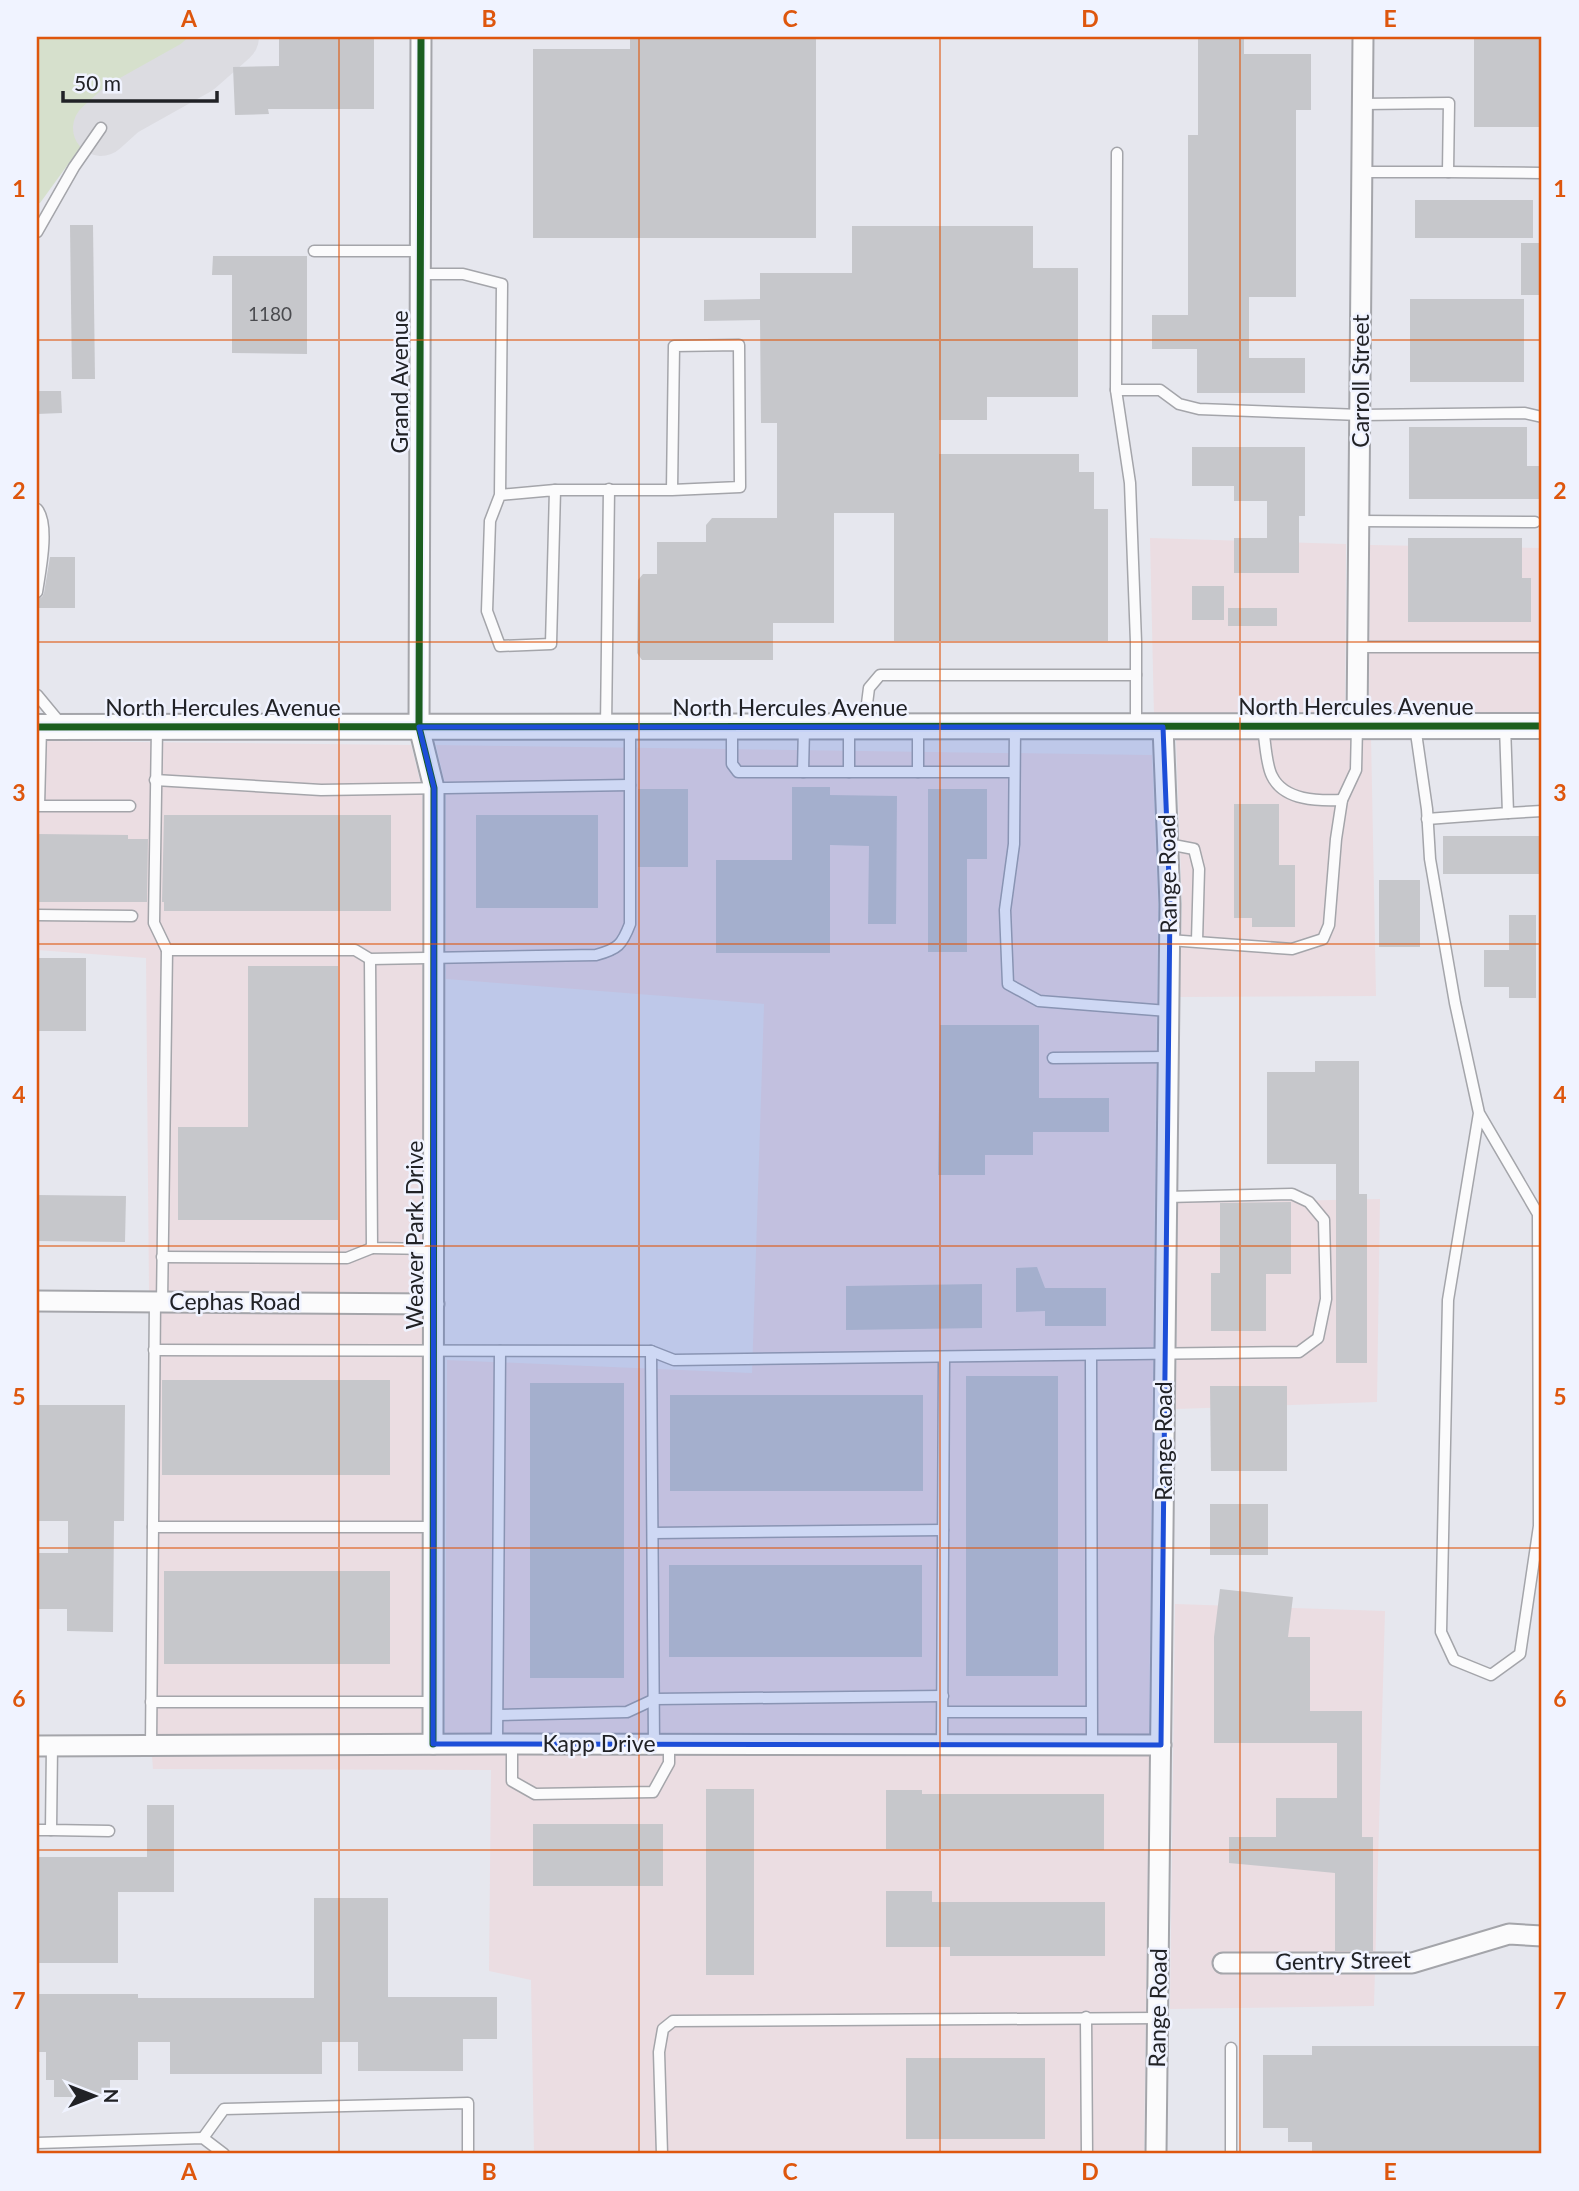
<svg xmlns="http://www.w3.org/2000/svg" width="1579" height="2191" viewBox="0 0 1579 2191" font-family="Lato,sans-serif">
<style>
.commercial{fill:#ebdde2}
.green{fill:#d6e0cc}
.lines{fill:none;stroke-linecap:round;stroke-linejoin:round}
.taxiway{stroke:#dcdce1;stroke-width:56}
.building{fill:#c6c7cb}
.service-casing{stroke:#a4a5aa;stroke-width:13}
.minor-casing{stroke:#a4a5aa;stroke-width:23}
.tertiary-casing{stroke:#a4a5aa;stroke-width:28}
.service{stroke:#fbfbfc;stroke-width:10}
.minor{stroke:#fbfbfc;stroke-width:19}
.tertiary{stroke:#fbfbfc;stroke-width:24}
.cycleway-casing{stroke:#f0f3ff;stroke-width:11}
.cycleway{stroke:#1b5e20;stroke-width:7}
.marked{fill:#1d4ed8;fill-opacity:0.2;stroke:#1d4ed8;stroke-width:5;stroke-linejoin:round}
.grid{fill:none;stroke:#de560d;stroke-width:2;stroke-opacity:0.55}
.labels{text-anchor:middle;stroke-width:5;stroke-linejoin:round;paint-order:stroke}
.number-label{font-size:19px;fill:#4a4b4f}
.street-label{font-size:23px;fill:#212226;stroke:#f0f3ff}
.neatline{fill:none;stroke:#de560d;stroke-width:2.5}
.grid-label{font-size:23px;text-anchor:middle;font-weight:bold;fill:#de560d}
</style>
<rect width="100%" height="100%" fill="#e6e7ee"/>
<!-- commercial -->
<g class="commercial">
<path d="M 1150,538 L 1346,544 L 1345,715 L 1154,716 Z"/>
<path d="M 1370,545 L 1542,548 L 1542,715 L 1369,715 Z"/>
<path d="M 1371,736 L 1376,996 L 1180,997 L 1182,903 L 1176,737 Z"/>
<path d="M 37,741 L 411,745 L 422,789 L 422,1293 L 149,1291 L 146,958 L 37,950 Z"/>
<path d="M 436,745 L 1152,755 L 1158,904 L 1149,1734 L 445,1733 L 447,1360 L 752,1373 L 764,1004 L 446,979 L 446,788 Z"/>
<path d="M 1380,1199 L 1377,1402 L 1176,1409 L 1178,1203 Z"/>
<path d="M 149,1312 L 422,1314 L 421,1733 L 152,1735 Z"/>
<path d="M 1175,1604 L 1385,1611 L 1374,2006 L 1170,2009 Z"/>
<path d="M 433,1755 L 1149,1755 L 1144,2154 L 534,2154 L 531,1980 L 489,1971 L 491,1770 L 153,1769 L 152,1756 Z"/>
</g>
<!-- green -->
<path class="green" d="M 37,37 L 215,37 L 193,57 L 122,102 L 98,123 L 40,203 L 37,203 Z"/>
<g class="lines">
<!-- taxiway -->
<path class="taxiway" d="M 101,128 L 122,109 L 197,67 L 231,37"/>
</g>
<!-- building -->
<g class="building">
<path d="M 279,37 L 374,37 L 374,109 L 268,109 L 269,114 L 235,115 L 233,67 L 279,66 Z"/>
<path d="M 630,37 L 816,37 L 816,238 L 533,238 L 533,49 L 630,49 Z"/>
<path d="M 1198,37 L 1244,37 L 1244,54 L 1311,54 L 1311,110 L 1296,110 L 1296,297 L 1249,297 L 1249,358 L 1305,358 L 1305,393 L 1197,393 L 1197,349 L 1152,349 L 1152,315 L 1188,315 L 1188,135 L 1198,135 Z"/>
<rect x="1474" y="37" width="68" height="90"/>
<rect x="1415" y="200" width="118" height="38"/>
<path d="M 70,225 L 93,225 L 95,379 L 72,379 Z"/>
<path d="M 852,226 L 1033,226 L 1033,268 L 1078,268 L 1078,397 L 987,397 L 987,420 L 939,420 L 939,454 L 1079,454 L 1079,472 L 1094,472 L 1094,509 L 1108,509 L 1108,641 L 894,641 L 894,513 L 834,513 L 834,623 L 773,623 L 773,660 L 642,660 L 637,653 L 638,580 L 643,574 L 657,574 L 657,542 L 706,542 L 706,525 L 712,518 L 777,518 L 777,423 L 761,423 L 760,320 L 704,321 L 704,300 L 760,299 L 760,273 L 852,273 Z"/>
<rect x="1521" y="243" width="21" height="52"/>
<path d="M 213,256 L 307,256 L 307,354 L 232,353 L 232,275 L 212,275 Z"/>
<rect x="1410" y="299" width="114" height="83"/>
<path d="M 37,391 L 61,391 L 62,413 L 37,414 Z"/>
<path d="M 1409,427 L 1527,427 L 1527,466 L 1542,466 L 1542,499 L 1409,499 Z"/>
<path d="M 1192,447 L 1305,447 L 1305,516 L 1299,516 L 1299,573 L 1234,573 L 1234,538 L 1267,538 L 1267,501 L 1234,501 L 1234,486 L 1192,486 Z"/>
<path d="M 1408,538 L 1522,538 L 1522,578 L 1531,578 L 1531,622 L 1408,622 Z"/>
<path d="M 50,557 L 75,557 L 75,608 L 37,608 L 37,599 L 42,597 L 44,593 Z"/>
<rect x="1192" y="586" width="32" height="34"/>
<rect x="1228" y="608" width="49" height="18"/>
<path d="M 792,787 L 830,787 L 830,795 L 897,796 L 896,924 L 868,924 L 869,846 L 830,845 L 830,953 L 716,953 L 716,860 L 792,860 Z"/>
<rect x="638" y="789" width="50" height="78"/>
<path d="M 928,789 L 987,789 L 987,859 L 967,859 L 967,952 L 928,952 Z"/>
<path d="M 1234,804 L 1279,804 L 1279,865 L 1295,865 L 1295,927 L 1252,927 L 1252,918 L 1234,918 Z"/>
<path d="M 164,815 L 391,815 L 391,911 L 164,911 L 164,902 L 162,902 Z"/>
<rect x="476" y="815" width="122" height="93"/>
<path d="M 37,834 L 128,835 L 128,839 L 148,839 L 147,902 L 37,902 Z"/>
<rect x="1443" y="836" width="99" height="38"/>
<rect x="1379" y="880" width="41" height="67"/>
<path d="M 1509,915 L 1536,915 L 1536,998 L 1509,998 L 1509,987 L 1484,987 L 1484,950 L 1509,950 Z"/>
<rect x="37" y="958" width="49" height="73"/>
<path d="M 248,966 L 338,966 L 338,1220 L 178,1220 L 178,1127 L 248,1127 Z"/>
<path d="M 940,1025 L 1039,1025 L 1039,1098 L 1109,1098 L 1109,1132 L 1033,1132 L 1033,1155 L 985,1155 L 985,1175 L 938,1175 Z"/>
<path d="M 1315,1061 L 1359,1061 L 1359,1194 L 1367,1194 L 1367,1363 L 1336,1363 L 1336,1164 L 1267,1164 L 1267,1072 L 1315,1072 Z"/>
<path d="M 37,1195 L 126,1196 L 125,1242 L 37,1241 Z"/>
<path d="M 1291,1202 L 1291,1274 L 1266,1274 L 1266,1331 L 1211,1331 L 1211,1273 L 1220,1273 L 1220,1203 Z"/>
<path d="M 1037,1267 L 1045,1288 L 1106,1288 L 1106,1326 L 1045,1326 L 1045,1311 L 1016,1312 L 1016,1268 Z"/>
<path d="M 982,1284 L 982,1328 L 846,1330 L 846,1286 Z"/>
<rect x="966" y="1376" width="92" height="300"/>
<rect x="162" y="1380" width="228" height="95"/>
<rect x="530" y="1383" width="94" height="295"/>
<path d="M 1210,1386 L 1287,1386 L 1287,1471 L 1211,1471 Z"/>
<rect x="670" y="1395" width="253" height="96"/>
<path d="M 37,1405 L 125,1405 L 124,1521 L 114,1521 L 113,1632 L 67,1631 L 67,1609 L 37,1609 L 37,1553 L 68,1553 L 68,1521 L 37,1521 Z"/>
<rect x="1210" y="1504" width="58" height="51"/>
<rect x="669" y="1565" width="253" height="92"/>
<rect x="164" y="1571" width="226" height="93"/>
<path d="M 1220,1589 L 1293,1597 L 1288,1637 L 1310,1637 L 1310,1711 L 1362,1711 L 1362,1837 L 1373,1837 L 1373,1951 L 1335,1951 L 1335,1873 L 1229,1863 L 1229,1837 L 1276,1837 L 1276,1798 L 1337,1798 L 1337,1743 L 1214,1743 L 1214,1637 Z"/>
<rect x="706" y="1789" width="48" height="186"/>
<path d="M 886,1790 L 922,1790 L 922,1794 L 1104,1794 L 1104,1850 L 886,1849 Z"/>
<path d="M 147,1805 L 174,1805 L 174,1892 L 118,1892 L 118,1963 L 37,1963 L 37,1857 L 147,1857 Z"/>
<rect x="533" y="1824" width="130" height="62"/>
<path d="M 886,1891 L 932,1891 L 932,1902 L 1105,1902 L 1105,1956 L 950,1956 L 950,1947 L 886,1947 Z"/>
<path d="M 314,1898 L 388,1898 L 388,1997 L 497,1997 L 497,2039 L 463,2039 L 463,2071 L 358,2071 L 358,2042 L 322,2042 L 322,2074 L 170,2074 L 170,2042 L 138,2042 L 138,2080 L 110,2080 L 110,2097 L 54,2097 L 54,2080 L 46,2080 L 46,2052 L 37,2052 L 37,1994 L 138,1994 L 138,1998 L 314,1998 Z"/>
<path d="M 1312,2046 L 1542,2046 L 1542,2154 L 1312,2154 L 1312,2142 L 1288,2142 L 1288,2128 L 1263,2128 L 1263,2055 L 1312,2055 Z"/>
<rect x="906" y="2058" width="139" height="81"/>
</g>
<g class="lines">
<defs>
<g id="service">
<path d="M 1117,153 L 1116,390 L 1130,483 L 1136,642 L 1136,725"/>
<path d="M 1361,172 L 1448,172 L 1449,103 L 1362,104"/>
<path d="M 1448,172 L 1542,173"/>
<path d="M 37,232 L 74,167 L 101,128"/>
<path d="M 314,251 L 419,251"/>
<path d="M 420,274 L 463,274 L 502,284 L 500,495 L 490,521 L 487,611 L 500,646 L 551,644 L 555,490 L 500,495"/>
<path d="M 1116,390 L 1160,390 L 1179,404 L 1199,409 L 1361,415 L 1525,413 L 1542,417"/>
<path d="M 555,490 L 672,490 L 740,487 L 739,345 L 674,346 L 672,490"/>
<path d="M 37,509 C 50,524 40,572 37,592"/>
<path d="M 1359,521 L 1535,522"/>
<path d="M 1358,647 L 1542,647"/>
<path d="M 37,695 L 61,724"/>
<path d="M 1415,726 L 1427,809 L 1430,859 L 1455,1003 L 1479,1113 L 1448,1300 L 1441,1632 L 1454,1660 L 1491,1675 L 1520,1654 L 1539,1526 L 1538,1214 L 1479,1113"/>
<path d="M 606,727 L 609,489"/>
<path d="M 864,727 L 869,688 L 880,675 L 1136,675"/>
<path d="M 1263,727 C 1265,740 1266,765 1272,776 C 1284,801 1319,801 1342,800"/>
<path d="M 41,728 L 39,806 L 130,806"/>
<path d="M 157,728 L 154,923 L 167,950"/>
<path d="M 732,728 L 732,764 L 738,772 L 803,772 L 804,727"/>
<path d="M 849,728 L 849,772"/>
<path d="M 918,728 L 918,772"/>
<path d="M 1015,728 L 1014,844 L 1005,910 L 1008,984 L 1039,1001 L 1168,1011"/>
<path d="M 803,772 L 1014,772"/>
<path d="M 155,780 L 321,790 L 630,785"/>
<path d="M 1508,813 L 1542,811"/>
<path d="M 1427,819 L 1508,813 L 1505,726"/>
<path d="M 1168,844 L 1194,849 L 1199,869 L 1197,941"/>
<path d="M 37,915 L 132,916"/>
<path d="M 1169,940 L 1292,949 L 1323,939 L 1329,925 L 1336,839 L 1342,800 L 1356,770 L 1357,726"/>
<path d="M 370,959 L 372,1248 L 434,1249"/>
<path d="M 1053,1058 L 1167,1057"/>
<path d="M 162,1257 L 347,1258 L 372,1248"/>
<path d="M 162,1302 L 167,950 L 355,950 L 370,959 L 596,955 C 618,949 622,945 630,924 L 630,728"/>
<path d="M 154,1350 L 651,1351 L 674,1360 L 1299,1352 L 1318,1338 L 1326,1299 L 1324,1220 L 1309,1202 L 1292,1194 L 1166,1197"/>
<path d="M 651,1351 L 654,1744"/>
<path d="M 1091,1356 L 1092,1745"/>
<path d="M 153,1527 L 434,1527"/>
<path d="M 653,1533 L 943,1530"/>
<path d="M 151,1702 L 434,1702"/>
<path d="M 943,1712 L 1091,1712"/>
<path d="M 498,1715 L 627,1712 L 655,1699 L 943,1696"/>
<path d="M 497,1744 L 500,1351"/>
<path d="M 512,1744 L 512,1781 L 535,1794 L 653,1792 L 669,1763 L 669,1744"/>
<path d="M 942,1744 L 944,1358"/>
<path d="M 151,1745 L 155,1302"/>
<path d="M 52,1746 L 51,1830 L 109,1831"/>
<path d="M 37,1830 L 51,1830"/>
<path d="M 1086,2017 L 1087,2154"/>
<path d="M 203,2138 L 224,2109 L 468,2103 L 468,2154"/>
<path d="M 37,2143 L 203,2138 L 224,2154"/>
<path d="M 662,2154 L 659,2052 L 663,2029 L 673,2021 L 1158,2018"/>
<path d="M 1231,2154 L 1231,2048"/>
</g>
<g id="minor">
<path d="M 421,37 L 419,727 L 434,788 L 433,1744"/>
<path d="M 1357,726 L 1363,37"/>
<path d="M 37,1301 L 434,1304"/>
<path d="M 37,1746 L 497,1744 L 1161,1745"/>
<path d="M 1223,1963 L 1412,1963 L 1509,1934 L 1542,1936"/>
<path d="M 1156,2154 L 1170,904 L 1163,727"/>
</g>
<path id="tertiary" d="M 37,727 L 1542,726"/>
</defs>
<!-- service casing -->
<use href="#service" class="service-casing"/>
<!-- minor casing -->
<use href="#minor" class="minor-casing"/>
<!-- tertiary casing -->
<use href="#tertiary" class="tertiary-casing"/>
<!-- service -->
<use href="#service" class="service"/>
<!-- minor -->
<use href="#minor" class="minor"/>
<!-- tertiary -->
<use href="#tertiary" class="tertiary"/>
<defs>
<g id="cycleway">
<path d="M 421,37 L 419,727 L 434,788 L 433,1744"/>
<path d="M 37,727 L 1542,726"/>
</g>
</defs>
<!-- cycleway casing -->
<use href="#cycleway" class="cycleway-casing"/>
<!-- cycleway -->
<use href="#cycleway" class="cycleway"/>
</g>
<!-- marked area -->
<path class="marked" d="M 419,727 L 1163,727 L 1170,904 L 1161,1745 L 433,1744 L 434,788 Z"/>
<!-- grid -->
<path class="grid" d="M 339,37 L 339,2154M 639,37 L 639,2154M 940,37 L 940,2154M 1240,37 L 1240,2154M 37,340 L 1542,340M 37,642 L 1542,642M 37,944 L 1542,944M 37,1246 L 1542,1246M 37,1548 L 1542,1548M 37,1850 L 1542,1850"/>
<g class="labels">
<!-- number labels -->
<g class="number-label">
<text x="270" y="321">1180</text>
</g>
<!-- street labels -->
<g class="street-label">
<text transform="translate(1361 381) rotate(-90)" y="8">Carroll Street</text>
<text transform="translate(400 382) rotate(-90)" y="8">Grand Avenue</text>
<text x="1356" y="715">North Hercules Avenue</text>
<text x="223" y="716">North Hercules Avenue</text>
<text x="790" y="716">North Hercules Avenue</text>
<text transform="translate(1168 874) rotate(-91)" y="8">Range Road</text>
<text transform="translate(415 1235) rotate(-90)" y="8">Weaver Park Drive</text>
<text x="235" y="1310">Cephas Road</text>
<text transform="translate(1164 1441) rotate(-90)" y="8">Range Road</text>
<text x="599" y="1752">Kapp Drive</text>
<text transform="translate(1343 1961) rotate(-1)" y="8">Gentry Street</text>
<text transform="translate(1158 2008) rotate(-89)" y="8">Range Road</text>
</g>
</g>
<!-- border -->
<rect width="1579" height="2191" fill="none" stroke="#f0f3ff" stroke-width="77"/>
<!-- north arrow -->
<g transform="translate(94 2096) rotate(90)" stroke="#f0f3ff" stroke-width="5" paint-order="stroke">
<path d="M0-5L12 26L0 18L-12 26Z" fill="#212226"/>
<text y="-10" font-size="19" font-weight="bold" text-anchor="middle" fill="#212226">N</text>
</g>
<!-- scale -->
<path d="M63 91v10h154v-10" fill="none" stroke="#212226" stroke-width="3.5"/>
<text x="74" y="91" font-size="21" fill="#212226" stroke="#f0f3ff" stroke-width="5" paint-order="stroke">50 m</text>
<rect x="38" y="38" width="1502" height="2114" class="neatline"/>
<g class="grid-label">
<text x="189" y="27">A</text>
<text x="489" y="27">B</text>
<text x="790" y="27">C</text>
<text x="1090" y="27">D</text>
<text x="1390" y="27">E</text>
<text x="19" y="197">1</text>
<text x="1560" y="197">1</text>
<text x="19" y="499">2</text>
<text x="1560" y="499">2</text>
<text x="19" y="801">3</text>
<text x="1560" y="801">3</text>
<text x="19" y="1103">4</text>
<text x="1560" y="1103">4</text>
<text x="19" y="1405">5</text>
<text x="1560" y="1405">5</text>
<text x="19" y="1707">6</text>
<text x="1560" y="1707">6</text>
<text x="19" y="2009">7</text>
<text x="1560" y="2009">7</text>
<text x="189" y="2180">A</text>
<text x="489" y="2180">B</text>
<text x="790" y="2180">C</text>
<text x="1090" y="2180">D</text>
<text x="1390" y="2180">E</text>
</g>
</svg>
